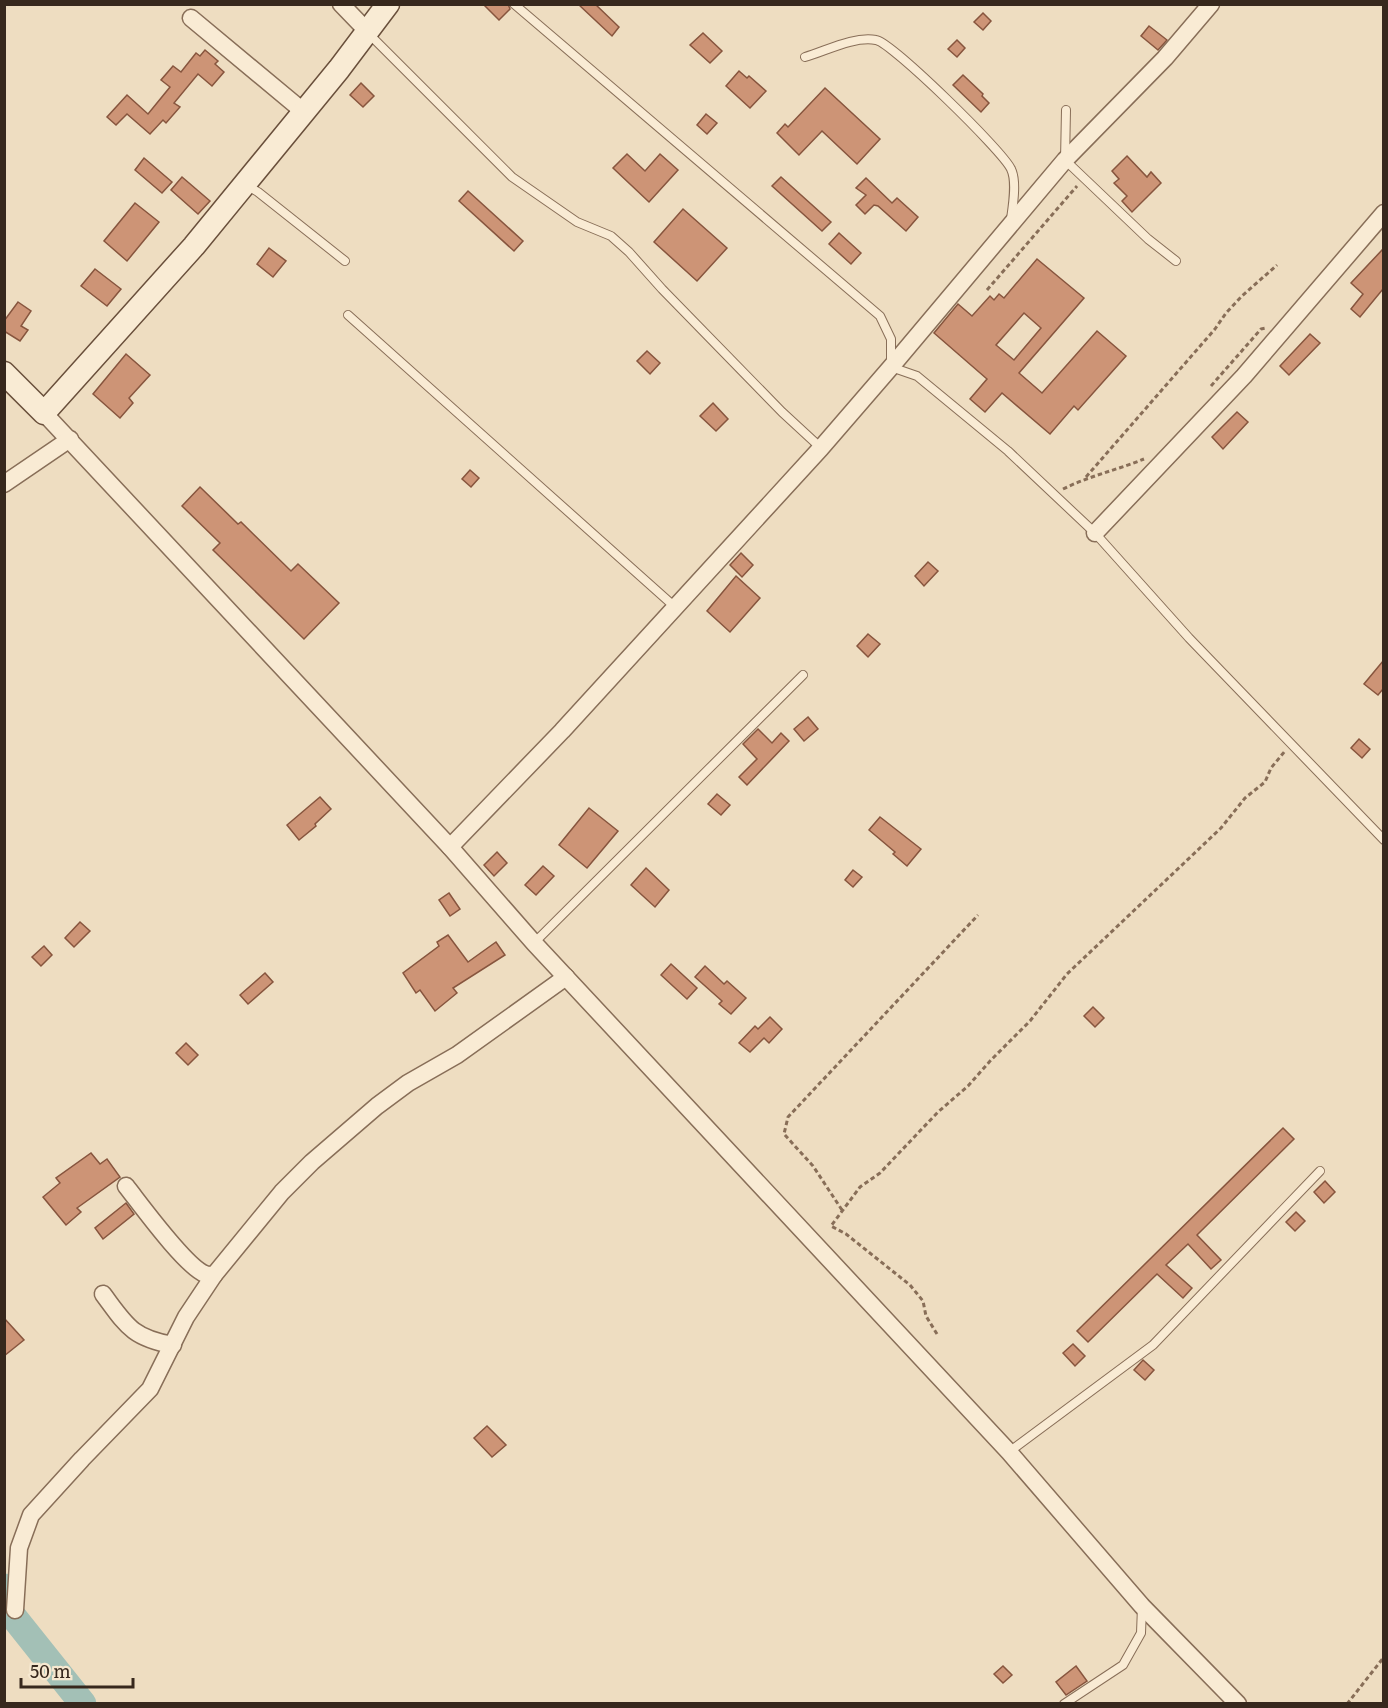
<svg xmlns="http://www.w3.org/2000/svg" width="1388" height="1708" viewBox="0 0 1388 1708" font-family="Literata,serif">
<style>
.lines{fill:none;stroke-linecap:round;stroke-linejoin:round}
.river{stroke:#a3c0b6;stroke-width:27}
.building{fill:#cd9476;stroke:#87553e;stroke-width:1.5;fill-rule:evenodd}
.lane-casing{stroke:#886e58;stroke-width:10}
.street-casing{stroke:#886e58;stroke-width:19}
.secondary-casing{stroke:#694f3b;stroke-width:25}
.path{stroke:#886e58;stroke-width:3;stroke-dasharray:4.5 3;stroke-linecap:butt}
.lane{stroke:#f9ebd4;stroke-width:8}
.street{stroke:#f9ebd4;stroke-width:16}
.secondary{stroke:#f9ebd4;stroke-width:22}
</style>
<rect width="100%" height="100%" fill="#eeddc1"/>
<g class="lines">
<!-- river -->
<path class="river" d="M 4,1587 L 8,1610 L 83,1704"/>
</g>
<!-- building -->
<g class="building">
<path d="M 483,4 L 508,4 L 510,9 L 499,20 Z"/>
<path d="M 578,4 L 595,4 L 619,27 L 612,36 Z"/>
<path d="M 983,13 L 991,21 L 983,30 L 974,22 Z"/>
<path d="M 1149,26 L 1167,40 L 1158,50 L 1141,36 Z"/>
<path d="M 703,33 L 722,51 L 710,63 L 690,45 Z"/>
<path d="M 957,40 L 965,48 L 957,57 L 948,49 Z"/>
<path d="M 205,50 L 218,61 L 215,64 L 224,72 L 212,86 L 198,74 L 174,103 L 180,107 L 166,123 L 163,120 L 150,134 L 127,114 L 116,125 L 107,117 L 127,95 L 148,114 L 170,87 L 161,80 L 173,66 L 181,72 L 196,53 L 200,56 Z"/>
<path d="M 739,71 L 747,78 L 749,76 L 766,91 L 750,108 L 726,86 Z"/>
<path d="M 963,75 L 983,94 L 982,96 L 989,103 L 981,112 L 953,85 Z"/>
<path d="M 361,83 L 374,96 L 363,107 L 350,95 Z"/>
<path d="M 825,88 L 880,139 L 857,164 L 822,131 L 799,155 L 777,133 L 785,124 L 788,127 Z"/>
<path d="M 706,114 L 717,123 L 707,134 L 697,125 Z"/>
<path d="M 627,154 L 645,171 L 660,154 L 678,170 L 649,202 L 613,168 Z"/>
<path d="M 1127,156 L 1147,177 L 1151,172 L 1161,183 L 1132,212 L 1122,201 L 1127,196 L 1114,183 L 1119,179 L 1112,171 Z"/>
<path d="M 144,158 L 172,182 L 162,193 L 135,170 Z"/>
<path d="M 182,177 L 210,201 L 198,214 L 171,190 Z"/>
<path d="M 781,177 L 831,222 L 822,231 L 772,186 Z"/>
<path d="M 866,178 L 892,203 L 897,198 L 918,217 L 906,231 L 878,206 L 874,205 L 865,214 L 856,205 L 866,195 L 856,188 Z"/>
<path d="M 468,191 L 523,241 L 514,251 L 459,201 Z"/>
<path d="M 135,203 L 159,222 L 127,261 L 104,241 Z"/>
<path d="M 683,209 L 727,248 L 697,281 L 654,242 Z"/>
<path d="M 839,233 L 861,253 L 851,264 L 829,244 Z"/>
<path d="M 269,248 L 286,261 L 273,277 L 257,264 Z"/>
<path d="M 1383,249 L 1383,289 L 1360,317 L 1351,309 L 1363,294 L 1351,283 Z"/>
<path d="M 1037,259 L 1084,298 L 1019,373 L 1042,393 L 1097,331 L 1126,356 L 1078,410 L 1074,406 L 1050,434 L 1002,393 L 985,412 L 970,399 L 987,379 L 934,333 L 958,304 L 972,316 L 990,296 L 994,300 L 999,294 L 1004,298 ZM 1024,313 L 1041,328 L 1014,360 L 996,345 Z"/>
<path d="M 95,269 L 121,289 L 107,306 L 81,286 Z"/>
<path d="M 18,302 L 31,311 L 21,326 L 28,330 L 20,341 L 4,331 L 4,321 Z"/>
<path d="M 1310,334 L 1320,343 L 1289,375 L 1280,366 Z"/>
<path d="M 647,351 L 660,363 L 650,374 L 637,361 Z"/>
<path d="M 126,354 L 150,375 L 129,398 L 133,403 L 120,418 L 93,394 Z"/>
<path d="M 713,403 L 728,419 L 716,431 L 700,416 Z"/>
<path d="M 1237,412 L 1248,422 L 1223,449 L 1212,437 Z"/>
<path d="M 470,470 L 479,478 L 471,487 L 462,479 Z"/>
<path d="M 200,487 L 238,524 L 241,522 L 291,571 L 298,564 L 339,603 L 304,639 L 213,550 L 220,543 L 182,506 Z"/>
<path d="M 741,553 L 753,565 L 742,577 L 730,565 Z"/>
<path d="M 928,562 L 938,571 L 924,586 L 915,576 Z"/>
<path d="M 736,576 L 760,598 L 730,632 L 707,611 Z"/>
<path d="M 868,634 L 880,644 L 868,657 L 857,646 Z"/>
<path d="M 1383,661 L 1383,689 L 1378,695 L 1364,684 Z"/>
<path d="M 808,717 L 818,729 L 804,741 L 794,729 Z"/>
<path d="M 758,729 L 772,743 L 781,733 L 789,741 L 747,785 L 739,777 L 757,759 L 743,744 Z"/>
<path d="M 1359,739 L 1370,749 L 1362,758 L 1351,748 Z"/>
<path d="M 717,794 L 730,805 L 721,815 L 708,804 Z"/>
<path d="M 320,797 L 331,809 L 315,824 L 316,826 L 299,840 L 287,825 Z"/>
<path d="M 589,808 L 618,831 L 587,868 L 559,845 Z"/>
<path d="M 880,817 L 921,849 L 907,866 L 893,854 L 895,852 L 869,830 Z"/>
<path d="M 497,852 L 507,863 L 494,876 L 484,865 Z"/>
<path d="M 543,866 L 554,876 L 536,895 L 525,885 Z"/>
<path d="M 646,868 L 669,890 L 655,907 L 631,885 Z"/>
<path d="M 853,870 L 862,877 L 853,887 L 845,880 Z"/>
<path d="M 449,893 L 460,909 L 450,916 L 439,900 Z"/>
<path d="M 80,922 L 90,931 L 74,947 L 65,938 Z"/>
<path d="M 448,935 L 468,962 L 496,942 L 505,955 L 453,988 L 457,993 L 435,1011 L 420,990 L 416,993 L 403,973 L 439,946 L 437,942 Z"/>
<path d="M 44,946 L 52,955 L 41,966 L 32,957 Z"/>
<path d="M 671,964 L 697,988 L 687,999 L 661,975 Z"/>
<path d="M 705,966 L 724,984 L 727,981 L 746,998 L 731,1014 L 719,1004 L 722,1001 L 695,977 Z"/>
<path d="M 265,973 L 273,982 L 248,1004 L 240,995 Z"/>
<path d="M 1093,1007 L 1104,1018 L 1095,1027 L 1084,1016 Z"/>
<path d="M 770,1017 L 782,1029 L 769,1043 L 764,1038 L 750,1052 L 739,1043 L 755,1026 L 758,1029 Z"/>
<path d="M 186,1043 L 198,1055 L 188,1065 L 176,1053 Z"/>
<path d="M 1283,1128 L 1294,1139 L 1197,1235 L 1221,1260 L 1211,1269 L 1188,1244 L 1166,1265 L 1192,1288 L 1183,1298 L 1157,1274 L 1088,1342 L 1077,1331 Z"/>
<path d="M 91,1153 L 100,1164 L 107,1159 L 120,1177 L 77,1208 L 81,1212 L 66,1225 L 43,1197 L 60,1183 L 56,1178 Z"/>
<path d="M 1325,1181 L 1335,1192 L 1324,1203 L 1314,1192 Z"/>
<path d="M 126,1203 L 134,1214 L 103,1239 L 95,1228 Z"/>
<path d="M 1296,1212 L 1305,1221 L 1295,1231 L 1286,1222 Z"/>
<path d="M 4,1318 L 24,1340 L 4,1356 Z"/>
<path d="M 1073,1344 L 1085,1356 L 1075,1366 L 1063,1353 Z"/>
<path d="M 1143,1360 L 1154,1370 L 1145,1380 L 1134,1370 Z"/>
<path d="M 487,1426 L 506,1445 L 492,1457 L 474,1438 Z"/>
<path d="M 1003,1666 L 1012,1675 L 1003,1683 L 994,1674 Z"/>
<path d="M 1076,1666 L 1087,1681 L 1066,1695 L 1056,1682 Z"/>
</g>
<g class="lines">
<defs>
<g id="lane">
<path d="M 514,4 L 880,316 L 891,339 L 891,367 L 917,376 L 1008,451 L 1095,533 L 1189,638 L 1384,840"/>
<path d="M 368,33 L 512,177 L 577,222 L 611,236 L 629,252 L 662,289 L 782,412 L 821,448"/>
<path d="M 805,57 C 826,51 853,36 876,40 C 891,42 1003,151 1011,169 C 1017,181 1013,205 1011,219"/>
<path d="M 1066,110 L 1065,160 L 1148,239 L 1176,261"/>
<path d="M 246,185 L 258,192 L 345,261"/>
<path d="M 348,315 L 675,607"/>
<path d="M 534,943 L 803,675"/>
<path d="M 1009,1452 L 1153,1345 L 1320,1171"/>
<path d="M 1064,1704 L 1123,1665 L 1141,1633 L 1142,1607"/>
</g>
<g id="street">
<path d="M 341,4 L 368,32"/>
<path d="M 191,18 L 304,112"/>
<path d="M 44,413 L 450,847 L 534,943 L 1009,1452 L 1142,1606 L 1238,1704"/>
<path d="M 4,484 L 70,439"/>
<path d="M 1095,533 L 1244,376 L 1384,213"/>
<path d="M 450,847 L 562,731 L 821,448 L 891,367 L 1065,160 L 1165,58 L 1211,4"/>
<path d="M 126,1186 C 141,1205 185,1266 205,1274 C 207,1275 212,1275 214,1275 L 282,1192 L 312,1162 L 377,1106 L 408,1083 L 457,1055 L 566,977"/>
<path d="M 103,1294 C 126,1325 132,1338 173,1345"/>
<path d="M 15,1610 L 19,1548 L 31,1515 L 82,1459 L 150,1389 L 186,1317 L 214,1275"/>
</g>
<path id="secondary" d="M 4,373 L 44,413 L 194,246 L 339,69 L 388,4"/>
</defs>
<!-- lane casing -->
<use href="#lane" class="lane-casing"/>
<!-- street casing -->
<use href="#street" class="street-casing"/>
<!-- secondary casing -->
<use href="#secondary" class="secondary-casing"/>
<!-- path -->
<g class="path">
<path d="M 987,290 L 1077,186"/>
<path d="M 1211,386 L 1261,329 L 1266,328"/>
<path d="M 1086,477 L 1215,329 L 1226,313 L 1242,296 L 1277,265"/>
<path d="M 1063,489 C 1089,476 1117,470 1144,459"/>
<path d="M 842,1210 L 813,1166 L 784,1134 L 788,1117 L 978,915"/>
<path d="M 937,1334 L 926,1316 L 923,1301 L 910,1285 L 846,1234 L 831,1226 L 860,1187 L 880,1173 L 938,1112 L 968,1086 L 991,1060 L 1030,1021 L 1067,974 L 1221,828 L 1245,798 L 1265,782 L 1271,768 L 1285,751"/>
<path d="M 1347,1704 L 1384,1657"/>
</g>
<!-- lane -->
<use href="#lane" class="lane"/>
<!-- street -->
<use href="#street" class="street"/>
<!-- secondary -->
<use href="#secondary" class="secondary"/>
</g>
<!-- border -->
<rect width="1388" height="1708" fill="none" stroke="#37281d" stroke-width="12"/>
<!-- scale -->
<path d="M21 1678v9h112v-9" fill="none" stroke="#37281d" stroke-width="3"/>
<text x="30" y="1678" font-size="18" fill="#37281d" stroke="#f6e8d0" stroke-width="4.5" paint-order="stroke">50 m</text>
</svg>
